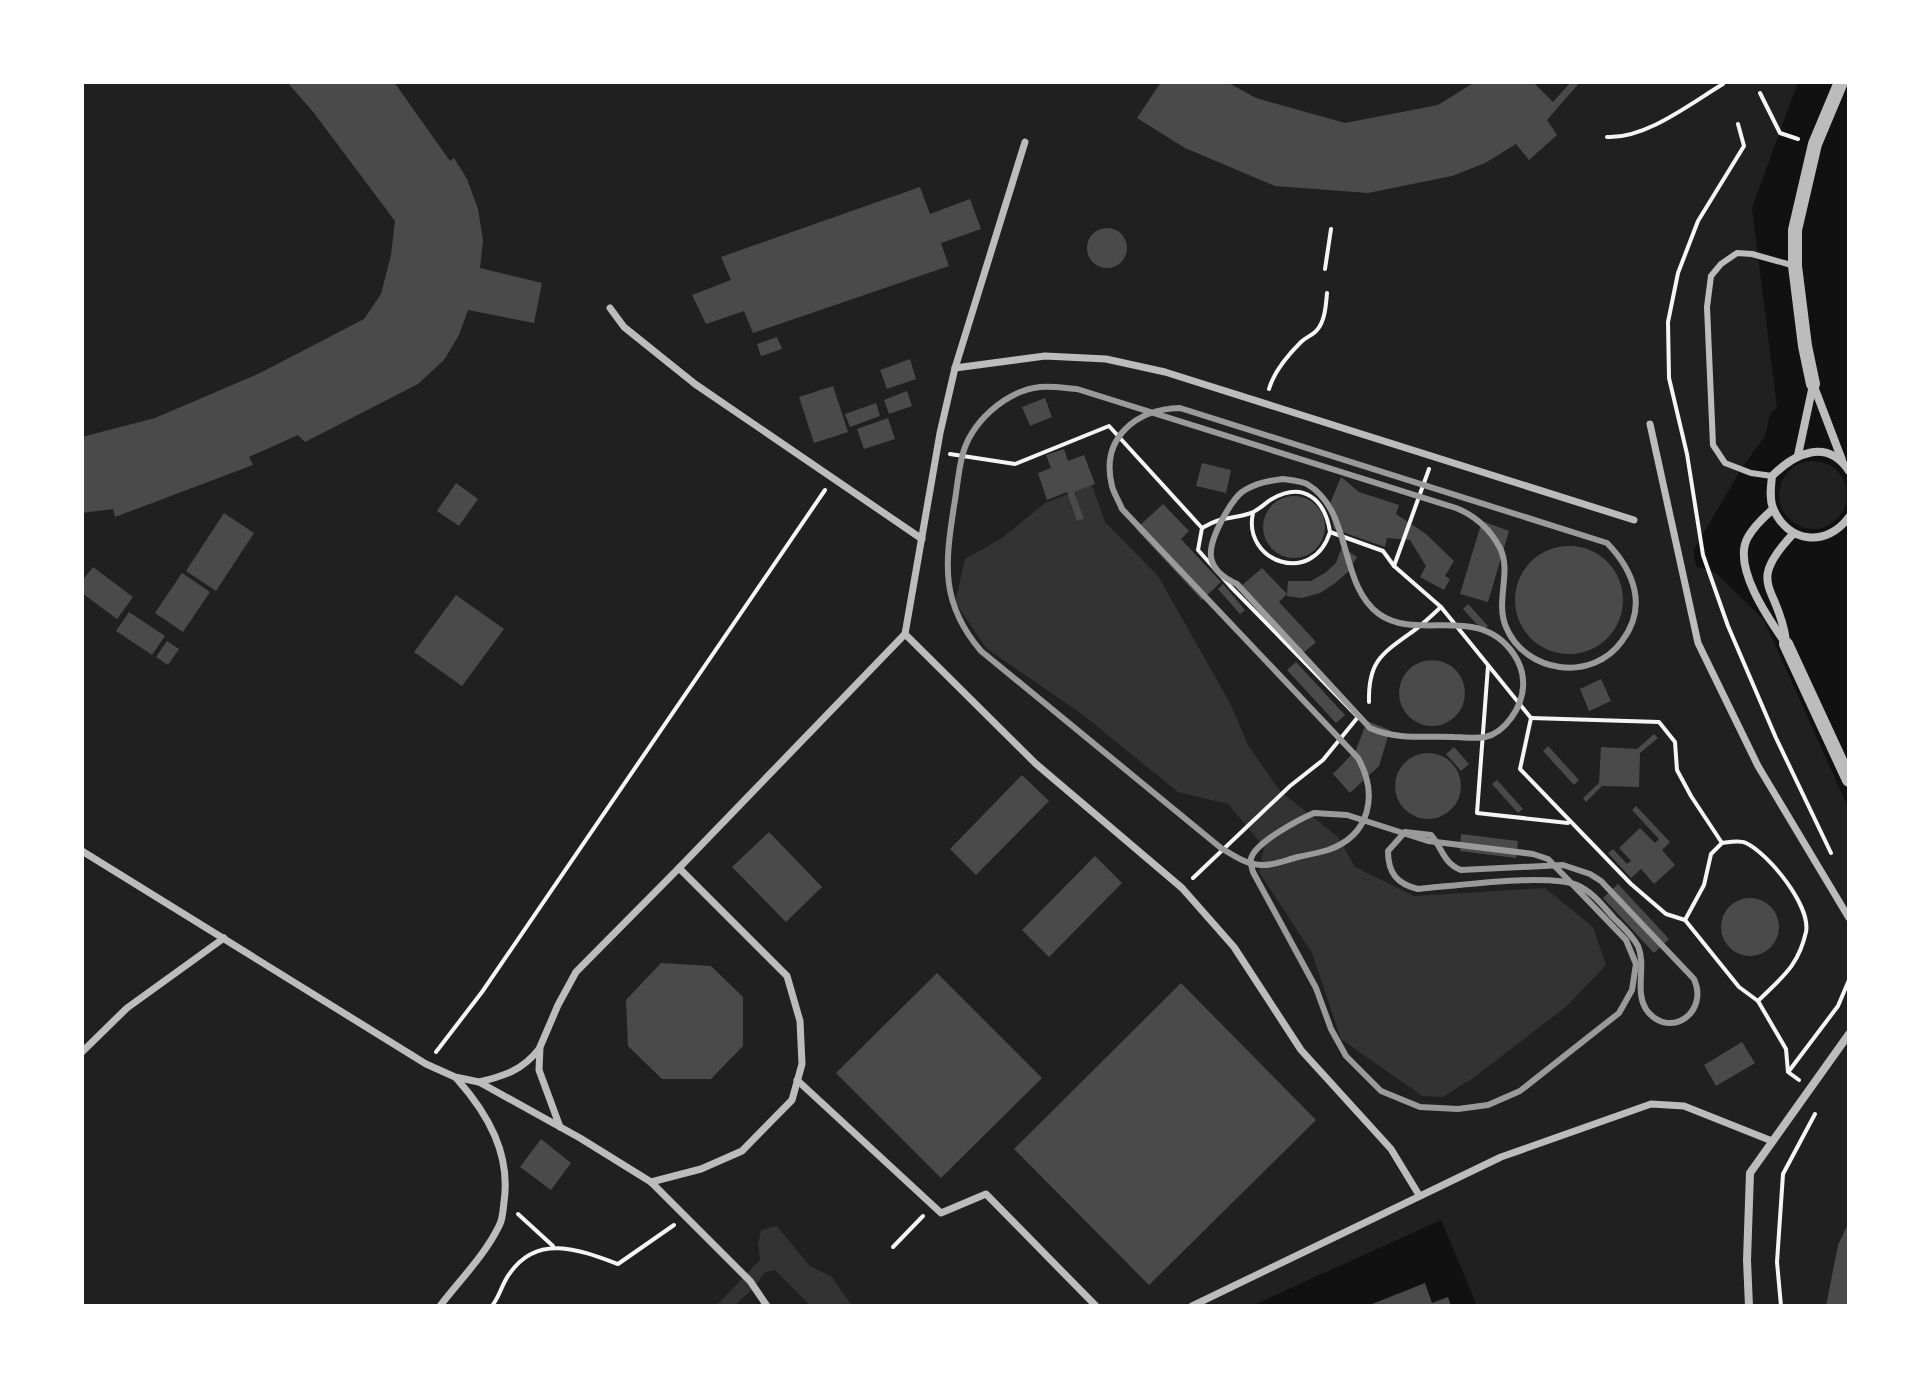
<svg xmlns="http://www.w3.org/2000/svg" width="1931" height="1388" viewBox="0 0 1931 1388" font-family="'Open Sans',sans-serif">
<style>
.green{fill:#202020}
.water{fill:#333}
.building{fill:#4a4a4a}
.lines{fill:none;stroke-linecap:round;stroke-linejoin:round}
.path{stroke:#f5f5f5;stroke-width:4}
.service{stroke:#bcbcbc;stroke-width:6}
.pedestrian{stroke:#bcbcbc;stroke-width:7}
.minor{stroke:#bcbcbc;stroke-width:8}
.tertiary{stroke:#bcbcbc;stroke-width:14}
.rail{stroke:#9a9a9a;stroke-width:6}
</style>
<rect width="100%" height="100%" fill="#111"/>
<!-- green -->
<g class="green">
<path d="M 82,82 L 1798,82 L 1752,208 L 1777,408 L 1770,414 L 1765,436 L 1743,466 L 1693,551 L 1696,566 L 1716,573 L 1764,620 L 1847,805 L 1849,805 L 1849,1306 L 1477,1306 L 1441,1220 L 1251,1306 L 82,1306 Z"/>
<circle cx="1813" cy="495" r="34"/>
</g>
<!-- water -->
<g class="water">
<path d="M 1092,485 L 1105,522 L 1158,576 L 1230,703 L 1248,745 L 1280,791 L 1338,837 L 1355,867 L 1414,896 L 1545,888 L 1593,927 L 1606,965 L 1567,1006 L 1473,1078 L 1443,1097 L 1422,1096 L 1341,1039 L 1312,953 L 1259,872 L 1264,847 L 1228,804 L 1178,792 L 1083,715 L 986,648 L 955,602 L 965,559 L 1002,538 L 1045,503 Z"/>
<path d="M 777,1226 L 810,1266 L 832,1277 L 852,1306 L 811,1306 L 775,1270 L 765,1272 L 754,1288 L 734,1306 L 716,1306 L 760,1260 L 758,1244 L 761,1230 Z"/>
</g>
<!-- building -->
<g class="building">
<path d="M 287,82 L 394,82 L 450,161 L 454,158 L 467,179 L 478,209 L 483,240 L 480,268 L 542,283 L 534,323 L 468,310 L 459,335 L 444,360 L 418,384 L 305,442 L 298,435 L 249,457 L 253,465 L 115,517 L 113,509 L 82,513 L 82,437 L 155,418 L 260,373 L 364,319 L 381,294 L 391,255 L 395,221 L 314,113 Z"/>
<path d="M 1161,82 L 1227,82 L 1256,98 L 1345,123 L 1438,105 L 1475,82 L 1533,82 L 1553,102 L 1571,82 L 1580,82 L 1547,120 L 1557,135 L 1529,160 L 1516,144 L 1485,163 L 1452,176 L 1368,193 L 1275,186 L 1185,148 L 1137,118 Z"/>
<path d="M 920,187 L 930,214 L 970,199 L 981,229 L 941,243 L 949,266 L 753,333 L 744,311 L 706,324 L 692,295 L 731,280 L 721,257 Z"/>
<circle cx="1107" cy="248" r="20"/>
<path d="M 777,337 L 782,349 L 761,356 L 757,344 Z"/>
<path d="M 910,359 L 916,379 L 887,389 L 880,370 Z"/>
<path d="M 833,386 L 848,432 L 814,443 L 799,397 Z"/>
<path d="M 907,391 L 912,406 L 889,414 L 884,400 Z"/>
<path d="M 1045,398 L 1052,417 L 1030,426 L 1022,407 Z"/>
<path d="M 876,403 L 880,416 L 850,427 L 845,414 Z"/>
<path d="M 888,418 L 895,439 L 864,449 L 857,429 Z"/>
<path d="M 1064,449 L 1068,461 L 1084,455 L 1095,484 L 1074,492 L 1084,519 L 1077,521 L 1067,492 L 1047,500 L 1038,473 L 1051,468 L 1046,455 Z"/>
<path d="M 1202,463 L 1231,470 L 1226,493 L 1196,486 Z"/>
<path d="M 1341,477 L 1359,492 L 1399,505 L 1396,514 L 1426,534 L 1454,561 L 1445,576 L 1450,579 L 1444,590 L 1420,577 L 1426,566 L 1410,540 L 1387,538 L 1385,547 L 1334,529 L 1329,506 Z"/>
<path d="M 456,483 L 478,499 L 459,526 L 437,511 Z"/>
<circle cx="1294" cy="527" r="31"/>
<path d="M 1163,504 L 1189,531 L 1181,539 L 1221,582 L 1202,600 L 1136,529 Z"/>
<path d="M 224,513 L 254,533 L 216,591 L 186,571 Z"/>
<path d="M 1482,521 L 1509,531 L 1488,602 L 1460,594 Z"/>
<circle cx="1569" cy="600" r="54"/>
<path d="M 1342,547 L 1357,557 L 1349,571 L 1334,584 L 1320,593 L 1302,598 L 1287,596 L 1288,581 L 1311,581 L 1325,573 L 1336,563 Z"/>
<path d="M 93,567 L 133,597 L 117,619 L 82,593 L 82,581 Z"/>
<path d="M 1262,568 L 1287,594 L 1279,602 L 1316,642 L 1302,654 L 1240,587 Z"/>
<path d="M 182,573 L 210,592 L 183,632 L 155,613 Z"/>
<path d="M 1223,584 L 1245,610 L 1240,614 L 1218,589 Z"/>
<path d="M 456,595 L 504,629 L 462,686 L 414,652 Z"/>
<path d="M 1468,604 L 1488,626 L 1483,631 L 1463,609 Z"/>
<path d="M 129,612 L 165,636 L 152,655 L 116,631 Z"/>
<path d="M 167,641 L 179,649 L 168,665 L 156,657 Z"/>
<circle cx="1432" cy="693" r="33"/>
<path d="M 1296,662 L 1345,715 L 1336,723 L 1287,670 Z"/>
<path d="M 1601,679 L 1611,701 L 1589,711 L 1580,689 Z"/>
<path d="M 1367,721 L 1390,730 L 1379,766 L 1350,793 L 1333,774 L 1356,750 Z"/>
<path d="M 1654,734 L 1658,738 L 1640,753 L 1639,787 L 1602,786 L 1586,802 L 1583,798 L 1599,783 L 1601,747 L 1637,749 Z"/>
<path d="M 1548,746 L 1579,780 L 1574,785 L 1543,751 Z"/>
<path d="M 1454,747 L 1469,764 L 1461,771 L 1446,754 Z"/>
<circle cx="1428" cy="786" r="33"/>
<path d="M 1022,775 L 1049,801 L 976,875 L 950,849 Z"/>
<path d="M 1497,780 L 1523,809 L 1518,813 L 1492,784 Z"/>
<path d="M 1636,806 L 1670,842 L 1662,850 L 1675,865 L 1654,884 L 1641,869 L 1631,878 L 1608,853 L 1613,849 L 1627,864 L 1631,861 L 1619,848 L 1640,828 L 1655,843 L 1659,839 L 1632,810 Z"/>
<path d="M 769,832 L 822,887 L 786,922 L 732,867 Z"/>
<path d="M 1461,834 L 1518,841 L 1516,858 L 1460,851 Z"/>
<path d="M 1095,856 L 1122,883 L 1049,957 L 1022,930 Z"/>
<path d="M 1618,884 L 1669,939 L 1654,953 L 1603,898 Z"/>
<circle cx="1750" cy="927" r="29"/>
<path d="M 661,963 L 711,966 L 743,997 L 743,1046 L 711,1079 L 662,1079 L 628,1046 L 626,1000 Z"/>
<path d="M 937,973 L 1042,1078 L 941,1178 L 836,1073 Z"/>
<path d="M 1181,983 L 1316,1120 L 1149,1285 L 1014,1149 Z"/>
<path d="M 1742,1042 L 1755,1063 L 1716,1086 L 1704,1065 Z"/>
<path d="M 541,1139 L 571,1163 L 551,1190 L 520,1167 Z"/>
<path d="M 1849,1222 L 1849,1306 L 1826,1306 L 1838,1245 Z"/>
<path d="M 1425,1283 L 1432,1303 L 1448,1297 L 1451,1306 L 1367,1306 Z"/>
</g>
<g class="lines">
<!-- path -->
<g class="path">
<path d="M 1760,93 L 1780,133 L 1798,139"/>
<path d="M 1738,124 L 1744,146 L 1698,221 L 1678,273 L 1668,322 L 1669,378 L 1687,454 L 1703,555 L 1728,626 L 1776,738 L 1831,853"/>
<path d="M 1607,137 C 1646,139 1691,103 1723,84"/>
<path d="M 1325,269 L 1331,229"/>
<path d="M 1269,389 C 1274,371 1288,355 1301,342 C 1306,337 1313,335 1317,330 C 1325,321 1326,305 1327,293"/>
<path d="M 950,454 L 1015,464 L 1109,426 L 1202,528 L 1198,550 L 1231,587 L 1358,717 L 1323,760 L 1290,786 L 1193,878"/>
<path d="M 1429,469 L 1394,566 L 1441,607 L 1531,718 L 1520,769 L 1631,884 L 1666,914 L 1685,920 L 1739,987 L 1758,1001 L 1786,1049 L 1788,1072 L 1799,1080"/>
<path d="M 1253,513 C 1242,562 1313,587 1330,532"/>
<path d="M 1202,528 C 1224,515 1231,520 1251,513 C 1259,510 1265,503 1272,499 C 1303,481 1325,499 1330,532 L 1383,551 L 1394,566"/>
<path d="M 1488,666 L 1477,813 L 1568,823"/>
<path d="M 1369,702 C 1368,662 1381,654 1412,632 C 1422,625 1431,616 1441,607"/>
<path d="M 1531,718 L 1659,722 L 1675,742 L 1677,770 L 1691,796 L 1722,843 L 1711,854 L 1704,885 L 1685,920"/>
<path d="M 1722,843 C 1730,842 1740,840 1746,843 C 1769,854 1811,906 1806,932 C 1798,967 1782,977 1758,1001"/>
<path d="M 436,1052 L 482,992 L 825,490"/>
<path d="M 1789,1071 L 1838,1006 L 1849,980"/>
<path d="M 518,1214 L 553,1246"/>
<path d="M 893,1247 L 923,1216"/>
<path d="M 492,1306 C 500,1296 502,1283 510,1273 C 538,1233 580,1250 618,1264 L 674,1225"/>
<path d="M 1781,1306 L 1777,1262 L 1783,1174 L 1815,1114"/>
</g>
<!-- service -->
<path class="service" d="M 1772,476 L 1751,473 L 1725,463 L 1713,445 L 1707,307 L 1711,276 L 1721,264 L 1737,253 L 1752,254 L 1795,266"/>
<!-- pedestrian -->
<g class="pedestrian">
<path d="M 610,308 L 624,327 L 695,384 L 922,539"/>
<path d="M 955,368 L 1045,356 L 1106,359 L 1165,372 L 1634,520"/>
<path d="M 1650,424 L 1698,643 L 1758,766 L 1849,918"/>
<path d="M 905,634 L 1035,763 L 1182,888 L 1234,947 L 1301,1050 L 1391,1149 L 1419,1195"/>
<path d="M 82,851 L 426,1064 L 455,1077 L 479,1082 L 580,1138 L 651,1182 L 750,1281 L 767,1306"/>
<path d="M 82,1052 L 127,1008 L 224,938"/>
<path d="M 797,1080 L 941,1213 L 986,1194 L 1096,1306"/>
<path d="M 479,1082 C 504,1076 523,1070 539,1049"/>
<path d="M 560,1127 L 539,1070 L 540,1047 L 558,1005 L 576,972 L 679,868"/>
<path d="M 651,1182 L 701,1169 L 742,1151 L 792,1100 L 802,1064 L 800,1021 L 787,976 L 679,868 L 905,634 L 940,433 L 955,368 L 1025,142"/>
<path d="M 440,1306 C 459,1281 485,1255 499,1226 C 503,1219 503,1209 504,1202 C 511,1154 488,1114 457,1079"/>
<path d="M 1192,1306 L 1501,1157 L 1651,1104 L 1684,1106 L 1772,1141"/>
</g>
<!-- minor -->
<g class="minor">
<path d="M 1813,384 L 1842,460"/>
<path d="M 1798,455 L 1813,385"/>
<path d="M 1849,471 C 1827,438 1795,453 1772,476 C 1771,487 1769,498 1773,508 C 1788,544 1827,547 1849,517"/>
<path d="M 1773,509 C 1764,517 1754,526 1748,537 C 1731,566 1770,621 1786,644"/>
<path d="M 1786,641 C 1779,585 1744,586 1793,534"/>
<path d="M 1749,1306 L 1747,1260 L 1750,1173 L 1849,1034"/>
</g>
<!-- tertiary -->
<g class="tertiary">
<path d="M 1813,384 L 1805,346 L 1795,266 L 1795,230 L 1815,144 L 1841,82"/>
<path d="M 1786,644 L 1849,780"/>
</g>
<!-- rail -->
<g class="rail">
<path d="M 1283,479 C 1290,480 1301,481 1307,484 C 1353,511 1338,584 1379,614 C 1418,642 1478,603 1513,653 C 1520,663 1524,675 1523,687 C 1522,707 1505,733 1485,737 C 1475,739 1464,737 1454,737 C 1426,736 1396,740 1370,728 L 1237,584 C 1201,568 1208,546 1223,518 C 1228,509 1234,498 1242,492 C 1255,483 1268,481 1283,479 Z"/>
<path d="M 1456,508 C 1476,516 1490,529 1500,548 C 1512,572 1495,601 1506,627 C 1525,673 1592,683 1622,641 C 1648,607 1634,571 1607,543 L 1180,408 C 1136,409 1100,438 1112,486 C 1114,494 1119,501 1122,509 L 1358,758 C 1378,794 1371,835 1328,850 C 1318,853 1308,855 1298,857 C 1286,860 1273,866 1261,865 C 1246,864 1234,856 1221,848 L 981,651 C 940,603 945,564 954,506 C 957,490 958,473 962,457 C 970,423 1005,391 1040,387 C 1052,386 1065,388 1077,389 L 1456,508"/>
<path d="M 1314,813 L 1347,815 L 1428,841 L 1533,854 L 1548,859 L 1626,940 L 1636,964 L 1632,990 L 1619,1013 L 1520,1091 L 1488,1105 L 1458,1109 L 1420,1107 L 1381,1091 L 1346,1056 L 1331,1029 L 1316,988 L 1253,872 C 1252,868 1250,863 1251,859 C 1254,843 1300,819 1314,813 Z"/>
<path d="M 1405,832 L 1431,835 C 1443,849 1443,863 1461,870 L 1563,865 L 1590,874 L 1601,881 L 1694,979 C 1709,1012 1671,1039 1648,1012 C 1633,993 1647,967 1638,946 C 1632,935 1622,926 1614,918 C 1603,906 1593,892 1577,885 C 1547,873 1454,886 1418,889 C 1397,884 1388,873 1388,851 Z"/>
</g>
</g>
<!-- border -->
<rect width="1931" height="1388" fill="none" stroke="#ffffff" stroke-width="168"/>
</svg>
